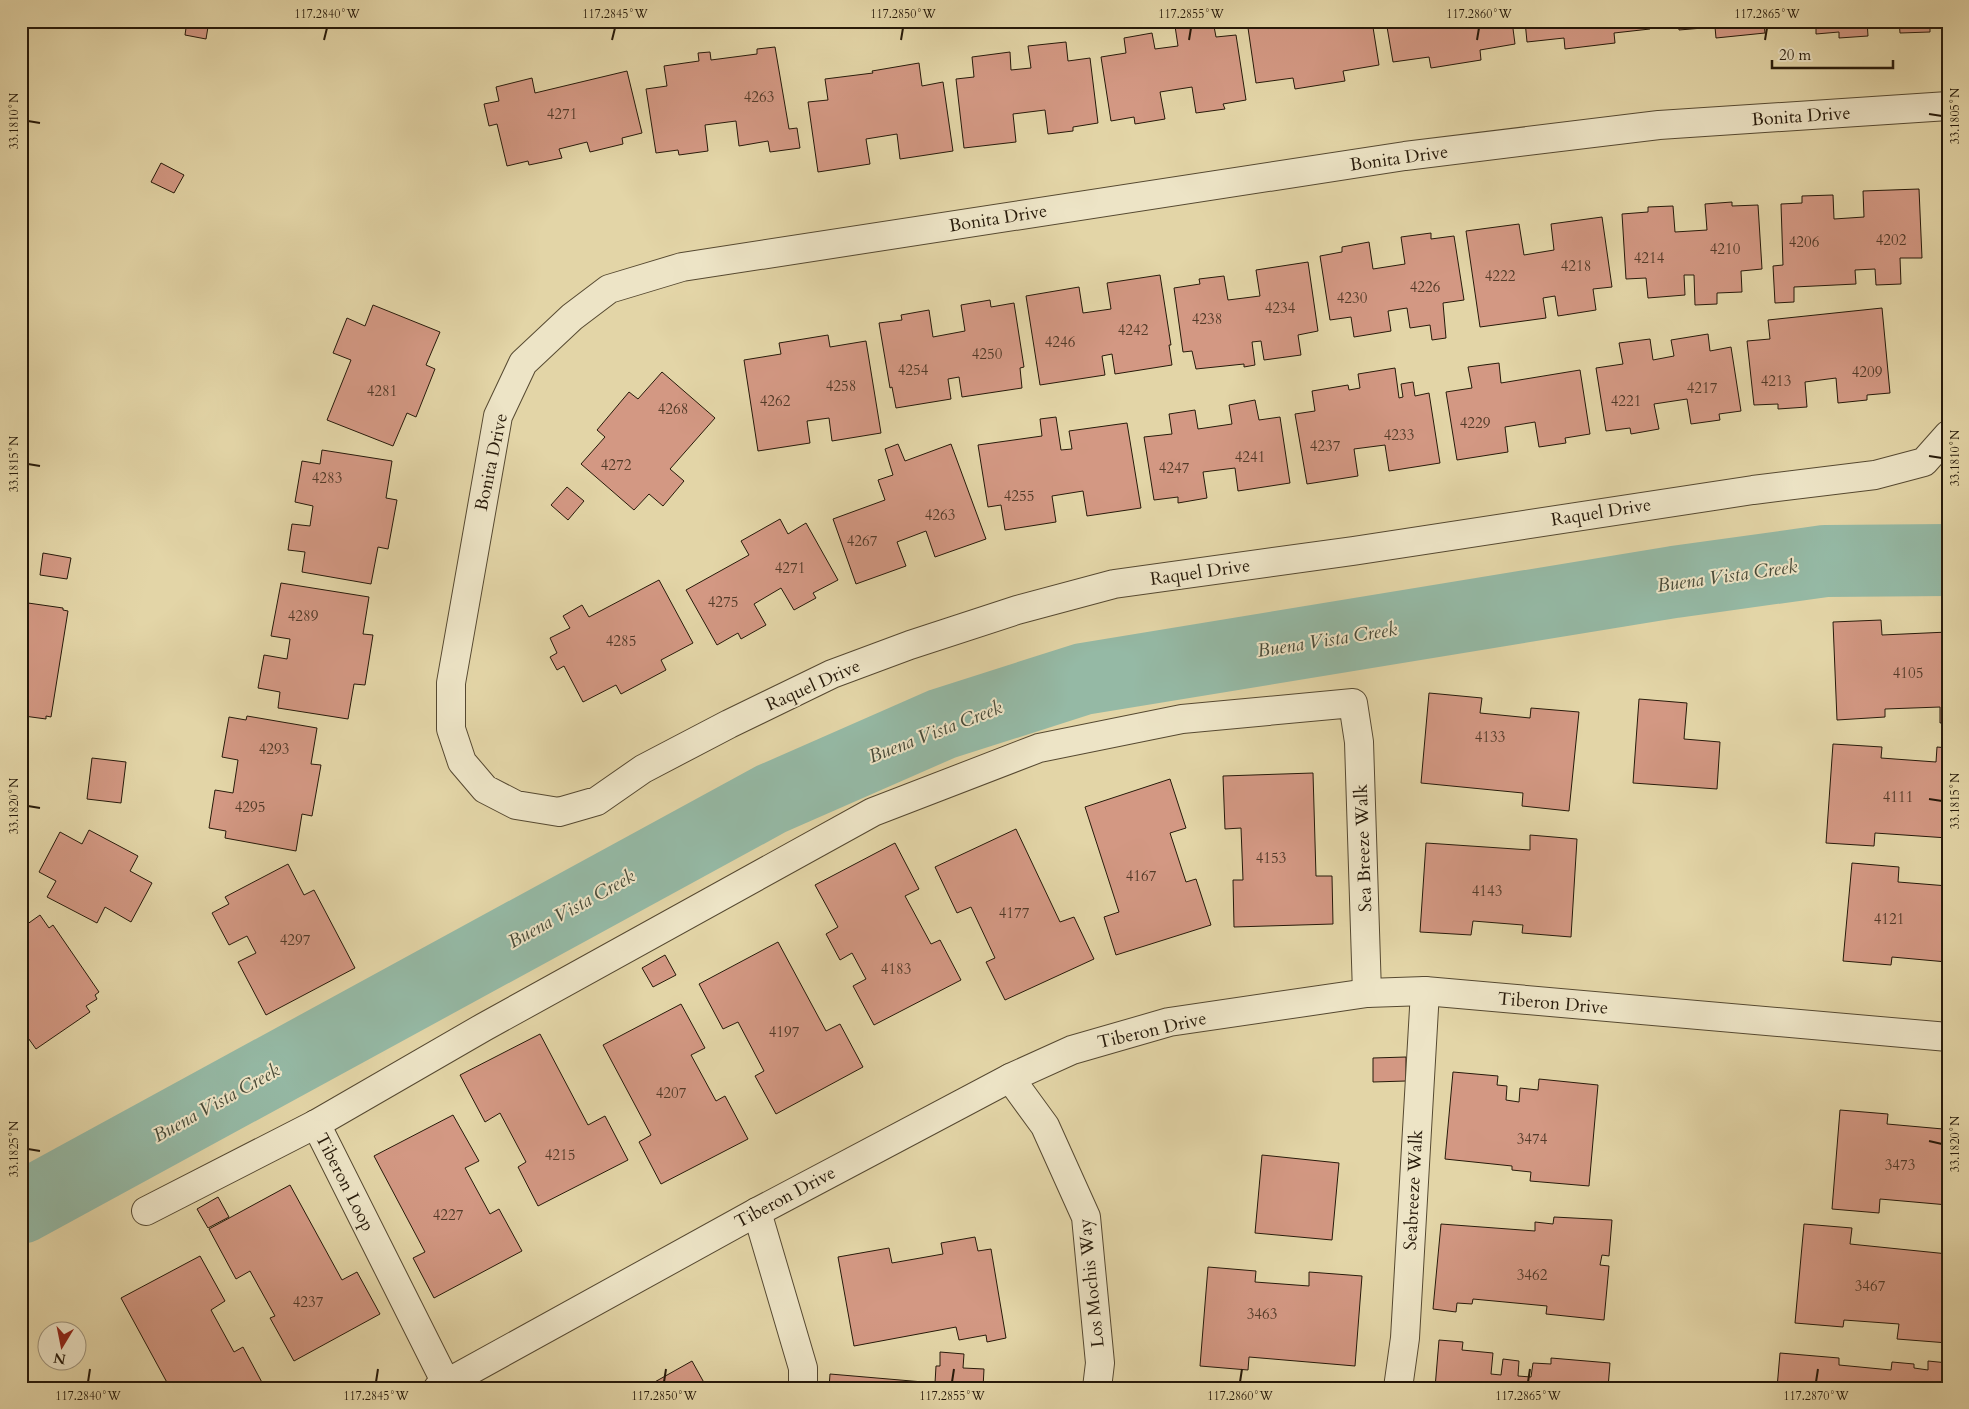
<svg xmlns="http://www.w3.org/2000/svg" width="1969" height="1409" viewBox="0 0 1969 1409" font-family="Cardo,serif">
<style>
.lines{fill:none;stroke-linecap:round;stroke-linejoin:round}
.river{stroke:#95b9a5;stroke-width:72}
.building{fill:#d39883;stroke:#271a0a}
.street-casing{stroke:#564931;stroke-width:30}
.street{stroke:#ede4c6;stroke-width:28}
.ticks{fill:none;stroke:#271a0a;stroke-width:2}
.labels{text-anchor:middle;stroke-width:4;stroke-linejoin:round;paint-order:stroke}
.number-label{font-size:15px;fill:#523a28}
.street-label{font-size:18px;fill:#271a0a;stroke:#ede4c6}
.water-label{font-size:19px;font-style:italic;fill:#484a38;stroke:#ede4c6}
.neatline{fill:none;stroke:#271a0a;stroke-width:2}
.ticks-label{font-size:12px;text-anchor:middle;fill:#271a0a}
</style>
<rect width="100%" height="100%" fill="#e3d5a7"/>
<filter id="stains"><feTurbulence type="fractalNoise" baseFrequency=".004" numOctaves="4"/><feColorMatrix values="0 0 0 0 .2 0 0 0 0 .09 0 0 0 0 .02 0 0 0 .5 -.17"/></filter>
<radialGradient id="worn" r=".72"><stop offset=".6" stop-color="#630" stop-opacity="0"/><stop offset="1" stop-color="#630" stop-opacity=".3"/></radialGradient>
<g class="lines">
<!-- river -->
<path class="river" d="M 21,1208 L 771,799 L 942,724 L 1083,679 L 1674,582 L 1825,561 L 1948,560"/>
</g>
<!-- building -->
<g class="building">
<path d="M 187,21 L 209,21 L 206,39 L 185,35 Z"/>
<path d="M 1203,21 L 1213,21 L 1216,37 L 1236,35 L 1246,100 L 1223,104 L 1225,109 L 1196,113 L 1192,87 L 1160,92 L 1165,119 L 1135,124 L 1134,117 L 1111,121 L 1101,57 L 1126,53 L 1124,38 L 1152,33 L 1155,49 L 1178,46 L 1175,26 Z"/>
<path d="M 1247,21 L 1372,21 L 1379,65 L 1343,71 L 1345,81 L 1295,89 L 1293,78 L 1256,83 Z"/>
<path d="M 1386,21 L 1512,21 L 1515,44 L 1480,50 L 1481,60 L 1431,68 L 1429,57 L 1393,62 Z"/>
<path d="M 1525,21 L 1649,21 L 1650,29 L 1614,33 L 1615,43 L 1565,49 L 1564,38 L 1527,42 Z"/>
<path d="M 1678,21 L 1798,21 L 1764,24 L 1765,33 L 1716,38 L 1715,27 L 1679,30 Z"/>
<path d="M 1816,21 L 1867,21 L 1868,36 L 1839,38 L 1839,32 L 1816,34 Z"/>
<path d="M 1899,21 L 1948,21 L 1948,24 L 1930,25 L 1930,32 L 1900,33 Z"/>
<path d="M 1066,42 L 1068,61 L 1090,58 L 1098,123 L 1073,127 L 1073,131 L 1048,134 L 1045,110 L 1013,114 L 1016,142 L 964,148 L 956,79 L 974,77 L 972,57 L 1010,52 L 1011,70 L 1031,68 L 1028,46 Z"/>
<path d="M 775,47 L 789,129 L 797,128 L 800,148 L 770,152 L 768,141 L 739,146 L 736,121 L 705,125 L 708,151 L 679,155 L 678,150 L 656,153 L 646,89 L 667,86 L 664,66 L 699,61 L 698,53 L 710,52 L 711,60 L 757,54 L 757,49 Z"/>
<path d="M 919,63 L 922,86 L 943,82 L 953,151 L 900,159 L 897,134 L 866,139 L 870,164 L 818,172 L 808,102 L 828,100 L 825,79 L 873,73 L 872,71 Z"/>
<path d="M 627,71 L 642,133 L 622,138 L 623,144 L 590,152 L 587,142 L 559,149 L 562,158 L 529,165 L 528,161 L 507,166 L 497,124 L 489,126 L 484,104 L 499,101 L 496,87 L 532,78 L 535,93 Z"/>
<path d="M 161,163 L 184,175 L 174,193 L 151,182 Z"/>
<path d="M 1919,189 L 1922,258 L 1900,258 L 1901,284 L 1876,285 L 1875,269 L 1855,270 L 1856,284 L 1794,287 L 1794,302 L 1775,303 L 1773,266 L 1783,265 L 1781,204 L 1802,203 L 1802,196 L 1833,195 L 1834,219 L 1864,217 L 1863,191 Z"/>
<path d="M 1732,202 L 1732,206 L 1758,205 L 1762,269 L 1741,271 L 1742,292 L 1717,293 L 1717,304 L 1695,305 L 1694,275 L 1684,275 L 1685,295 L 1648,298 L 1646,278 L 1626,279 L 1622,214 L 1648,212 L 1648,207 L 1673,206 L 1675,232 L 1707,230 L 1705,204 Z"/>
<path d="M 1602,217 L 1612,287 L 1593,289 L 1596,310 L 1558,316 L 1555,296 L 1543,298 L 1546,318 L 1480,327 L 1466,231 L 1519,224 L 1524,255 L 1554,250 L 1551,224 Z"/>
<path d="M 1431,233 L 1431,239 L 1454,236 L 1464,300 L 1443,303 L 1446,338 L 1432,340 L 1430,325 L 1410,328 L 1407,308 L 1388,311 L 1391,331 L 1354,337 L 1351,317 L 1330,320 L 1320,256 L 1342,252 L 1342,247 L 1369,242 L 1373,269 L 1405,264 L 1401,237 Z"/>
<path d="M 1308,262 L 1318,331 L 1298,335 L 1301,355 L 1264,360 L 1261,341 L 1252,342 L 1255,365 L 1244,367 L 1244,364 L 1196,369 L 1192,351 L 1183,352 L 1174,288 L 1200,284 L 1199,279 L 1224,276 L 1228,300 L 1260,296 L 1256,270 Z"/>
<path d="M 1160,275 L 1171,345 L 1169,345 L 1172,365 L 1115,374 L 1112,354 L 1102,356 L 1105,375 L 1040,385 L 1026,296 L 1079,287 L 1083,313 L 1111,309 L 1107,283 Z"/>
<path d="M 990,300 L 991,307 L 1014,303 L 1024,367 L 1020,368 L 1022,388 L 962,397 L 959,377 L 948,379 L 951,399 L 896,408 L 892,387 L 890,388 L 879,323 L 902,320 L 901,315 L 929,310 L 933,337 L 965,331 L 961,305 Z"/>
<path d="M 373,305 L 440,332 L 426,365 L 435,369 L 416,417 L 407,413 L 393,446 L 327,420 L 351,360 L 333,353 L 347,318 L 365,326 Z"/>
<path d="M 1882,308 L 1890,393 L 1867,395 L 1867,400 L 1838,403 L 1836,378 L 1805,382 L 1807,407 L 1778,409 L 1778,404 L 1754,405 L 1747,341 L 1770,339 L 1768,320 Z"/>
<path d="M 1708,334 L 1710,351 L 1731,347 L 1741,411 L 1719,414 L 1720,420 L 1691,424 L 1687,399 L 1654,404 L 1659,429 L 1631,434 L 1630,428 L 1606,431 L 1596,368 L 1623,364 L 1619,343 L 1650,339 L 1653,360 L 1674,356 L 1671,340 Z"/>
<path d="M 828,335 L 830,347 L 866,341 L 881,433 L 832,441 L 829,418 L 807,421 L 810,443 L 758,451 L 744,360 L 781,354 L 779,343 Z"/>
<path d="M 1499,363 L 1501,383 L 1580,370 L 1590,434 L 1565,438 L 1566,443 L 1539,447 L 1535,422 L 1505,427 L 1508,452 L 1457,460 L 1446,392 L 1472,388 L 1468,367 Z"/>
<path d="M 1395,368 L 1399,398 L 1403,397 L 1401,384 L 1413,382 L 1415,396 L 1429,393 L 1440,463 L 1389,471 L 1385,445 L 1354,449 L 1358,476 L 1307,484 L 1295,414 L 1315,411 L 1312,391 L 1348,385 L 1349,390 L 1360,388 L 1358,374 Z"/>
<path d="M 662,372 L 715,418 L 670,469 L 684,481 L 663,506 L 649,494 L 634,510 L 581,464 L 605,437 L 597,430 L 629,392 L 638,399 Z"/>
<path d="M 1255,400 L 1259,420 L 1280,417 L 1290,483 L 1238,491 L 1235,468 L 1203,472 L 1207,498 L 1178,503 L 1178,497 L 1154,500 L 1144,437 L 1172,434 L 1169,414 L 1195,410 L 1198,429 L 1232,424 L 1229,405 Z"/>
<path d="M 1056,417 L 1061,450 L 1072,449 L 1069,431 L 1127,423 L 1141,508 L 1087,516 L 1083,491 L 1052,496 L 1056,522 L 1005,530 L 1001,505 L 988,507 L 978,445 L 1042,436 L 1040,419 Z"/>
<path d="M 898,444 L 905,461 L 951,444 L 986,539 L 935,557 L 926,531 L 897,542 L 906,566 L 856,584 L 833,519 L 885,500 L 878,480 L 893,475 L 885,449 Z"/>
<path d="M 322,450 L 392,461 L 386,498 L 397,500 L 388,549 L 378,547 L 371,584 L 302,572 L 305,552 L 288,550 L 292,524 L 310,526 L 313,506 L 295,502 L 302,461 L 320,464 Z"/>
<path d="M 567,487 L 584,501 L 568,520 L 551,505 Z"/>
<path d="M 780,519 L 788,534 L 806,523 L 838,580 L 813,593 L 816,598 L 794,610 L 781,588 L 754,604 L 766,625 L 741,639 L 738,633 L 717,645 L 686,590 L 749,555 L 741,541 Z"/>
<path d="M 43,553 L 71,558 L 67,579 L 40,575 Z"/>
<path d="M 659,580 L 693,643 L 661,660 L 666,670 L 621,694 L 616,685 L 583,702 L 564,666 L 557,670 L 550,657 L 557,653 L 550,638 L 570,628 L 563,616 L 582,605 L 589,617 Z"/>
<path d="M 281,583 L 369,597 L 363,634 L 373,635 L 365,685 L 354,684 L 348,719 L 278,708 L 280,692 L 258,688 L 264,655 L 287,659 L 290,639 L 271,636 Z"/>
<path d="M 21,602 L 63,608 L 63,610 L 68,611 L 51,717 L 46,716 L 46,719 L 24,716 L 24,718 L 21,717 Z"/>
<path d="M 1881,620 L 1882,635 L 1948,632 L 1948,722 L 1940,723 L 1940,707 L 1885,709 L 1885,717 L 1837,720 L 1833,622 Z"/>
<path d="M 1429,693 L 1482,698 L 1480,713 L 1530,718 L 1531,708 L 1579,712 L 1569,811 L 1522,806 L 1523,793 L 1421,783 Z"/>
<path d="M 1639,699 L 1687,703 L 1684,739 L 1720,742 L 1717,789 L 1633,783 Z"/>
<path d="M 247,716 L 317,728 L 311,764 L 321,765 L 312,816 L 302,814 L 296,851 L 225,838 L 226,831 L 209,828 L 215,790 L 233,793 L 238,760 L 222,757 L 229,717 L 246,720 Z"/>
<path d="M 1833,744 L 1882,747 L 1881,758 L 1936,762 L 1937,747 L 1948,748 L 1948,838 L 1875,833 L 1874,846 L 1826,843 Z"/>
<path d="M 92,758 L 126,762 L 121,803 L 87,799 Z"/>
<path d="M 1313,773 L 1316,876 L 1332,876 L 1333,924 L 1234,927 L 1233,880 L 1243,880 L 1241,828 L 1225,829 L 1223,776 Z"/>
<path d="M 1170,779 L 1186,828 L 1170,833 L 1186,882 L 1196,879 L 1211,925 L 1116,955 L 1104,917 L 1119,912 L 1085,807 Z"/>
<path d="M 1016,829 L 1060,922 L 1074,917 L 1094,959 L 1005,1000 L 986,962 L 995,958 L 971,907 L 957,913 L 935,867 Z"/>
<path d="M 89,830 L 138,856 L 130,871 L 152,883 L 131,922 L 105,907 L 97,923 L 47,897 L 56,881 L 39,872 L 60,832 L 82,844 Z"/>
<path d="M 1530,835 L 1577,839 L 1571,937 L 1522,933 L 1523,925 L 1473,921 L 1471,935 L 1420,932 L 1426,843 L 1530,850 Z"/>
<path d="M 895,843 L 919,889 L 905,896 L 931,944 L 940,940 L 961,980 L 874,1025 L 853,986 L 866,979 L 852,953 L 840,960 L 826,934 L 838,927 L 815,885 Z"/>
<path d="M 1852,863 L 1899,867 L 1898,882 L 1948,886 L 1948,977 L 1946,976 L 1947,962 L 1892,957 L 1891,965 L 1843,961 Z"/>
<path d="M 288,864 L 304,895 L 314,890 L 355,968 L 266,1015 L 238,962 L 256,953 L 247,936 L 229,945 L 212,913 L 229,904 L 225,897 Z"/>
<path d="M 40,915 L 49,928 L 53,925 L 99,992 L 95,995 L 97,999 L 86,1006 L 90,1012 L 36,1049 L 21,1028 L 21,925 L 24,923 L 26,925 Z"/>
<path d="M 778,942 L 826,1031 L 840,1024 L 863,1067 L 776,1114 L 755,1076 L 764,1071 L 738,1022 L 723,1029 L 699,984 Z"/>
<path d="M 665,955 L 676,975 L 653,987 L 642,968 Z"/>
<path d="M 681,1004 L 705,1048 L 691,1055 L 716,1101 L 725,1096 L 748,1139 L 661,1184 L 639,1142 L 651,1135 L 603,1045 Z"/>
<path d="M 540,1034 L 588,1125 L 605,1116 L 628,1160 L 538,1206 L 518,1167 L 526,1162 L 500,1113 L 485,1122 L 460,1075 Z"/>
<path d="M 1406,1057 L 1406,1081 L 1373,1082 L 1373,1058 Z"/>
<path d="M 1453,1072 L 1498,1076 L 1497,1085 L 1507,1086 L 1506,1100 L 1519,1102 L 1520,1088 L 1538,1090 L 1539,1079 L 1598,1085 L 1589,1186 L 1530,1181 L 1531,1172 L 1512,1170 L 1512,1166 L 1445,1159 Z"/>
<path d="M 1840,1110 L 1888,1114 L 1887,1124 L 1943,1129 L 1943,1114 L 1948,1115 L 1948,1205 L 1880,1199 L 1879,1213 L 1832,1209 Z"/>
<path d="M 453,1115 L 479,1161 L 465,1168 L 490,1214 L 499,1209 L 522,1251 L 434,1298 L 413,1258 L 425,1252 L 374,1156 Z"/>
<path d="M 1262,1155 L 1339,1163 L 1332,1240 L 1255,1233 Z"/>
<path d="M 290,1185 L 342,1280 L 357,1272 L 380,1314 L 294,1361 L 270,1318 L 275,1316 L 250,1271 L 236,1279 L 209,1229 Z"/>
<path d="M 218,1197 L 229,1217 L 208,1228 L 197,1209 Z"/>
<path d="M 1554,1217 L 1612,1220 L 1609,1256 L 1602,1255 L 1600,1265 L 1609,1266 L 1604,1320 L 1546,1314 L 1547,1306 L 1473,1299 L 1472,1304 L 1457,1303 L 1456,1312 L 1433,1309 L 1441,1224 L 1535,1231 L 1535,1222 L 1553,1224 Z"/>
<path d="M 1804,1224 L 1852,1228 L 1850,1244 L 1948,1254 L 1948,1343 L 1897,1339 L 1899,1324 L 1844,1320 L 1843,1327 L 1795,1323 Z"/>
<path d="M 975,1237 L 978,1251 L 991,1249 L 1006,1338 L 987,1342 L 986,1335 L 959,1340 L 956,1327 L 854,1346 L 838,1257 L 889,1248 L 892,1263 L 943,1254 L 941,1243 Z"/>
<path d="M 200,1256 L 225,1301 L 211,1310 L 234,1352 L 243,1347 L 265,1388 L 170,1388 L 121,1298 Z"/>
<path d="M 1208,1267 L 1256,1271 L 1255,1282 L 1309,1286 L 1309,1272 L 1362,1276 L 1355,1366 L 1249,1357 L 1248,1370 L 1200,1366 Z"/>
<path d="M 1439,1340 L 1463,1342 L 1462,1350 L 1493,1353 L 1491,1374 L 1501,1375 L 1503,1359 L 1519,1361 L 1518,1376 L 1531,1377 L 1533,1363 L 1551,1364 L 1551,1358 L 1610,1363 L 1608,1388 L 1435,1388 Z"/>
<path d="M 940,1352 L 964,1354 L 963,1368 L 984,1369 L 983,1388 L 829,1388 L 830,1374 L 935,1383 L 936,1366 L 940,1366 Z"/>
<path d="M 1780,1353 L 1839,1358 L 1839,1365 L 1891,1370 L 1892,1362 L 1914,1364 L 1914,1368 L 1928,1370 L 1928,1361 L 1948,1363 L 1948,1388 L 1777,1388 Z"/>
<path d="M 692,1361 L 707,1388 L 644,1388 Z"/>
</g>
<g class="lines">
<defs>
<g id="street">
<path d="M 1948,106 L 1659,125 L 1405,156 L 682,267 L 609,289 L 572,317 L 523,363 L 498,416 L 451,683 L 451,729 L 462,762 L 485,789 L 516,805 L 559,812 L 597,801 L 643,769 L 729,724 L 832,674 L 910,645 L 1017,610 L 1114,584 L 1353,551 L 1753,490 L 1875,475 L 1924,462 L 1948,435"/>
<path d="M 1010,1078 L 1045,1126 L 1086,1217 L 1100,1363 L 1097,1388"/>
<path d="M 316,1124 L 446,1383"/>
<path d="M 146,1211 L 316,1124 L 484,1027 L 873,812 L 1039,748 L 1182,719 L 1353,703 L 1359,742 L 1367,993"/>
<path d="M 757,1212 L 803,1368 L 803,1388"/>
<path d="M 438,1388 L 757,1212 L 1010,1078 L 1072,1050 L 1169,1022 L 1367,993 L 1425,991 L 1948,1037"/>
<path d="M 1398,1388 L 1405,1338 L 1425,991"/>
</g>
</defs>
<!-- street casing -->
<use href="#street" class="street-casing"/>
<!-- street -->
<use href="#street" class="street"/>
</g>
<!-- ticks -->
<path class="ticks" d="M 324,40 L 327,28M 612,40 L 615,28M 901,40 L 903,28M 1189,40 L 1191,28M 1477,40 L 1479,28M 1765,40 L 1767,28M 1929,114 L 1942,116M 28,121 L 40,123M 1929,456 L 1942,458M 28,464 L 40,466M 1929,799 L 1942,801M 28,806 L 40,808M 1929,1141 L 1942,1144M 28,1149 L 40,1151M 88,1382 L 90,1369M 376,1382 L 378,1369M 664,1382 L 666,1369M 952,1382 L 954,1369M 1240,1382 L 1242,1369M 1528,1382 L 1530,1369M 1816,1382 L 1818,1369"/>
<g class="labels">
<!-- number labels -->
<g class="number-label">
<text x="759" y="102">4263</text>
<text x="562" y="119">4271</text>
<text x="1891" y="245">4202</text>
<text x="1804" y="247">4206</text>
<text x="1725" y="254">4210</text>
<text x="1649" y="263">4214</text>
<text x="1576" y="271">4218</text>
<text x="1500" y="281">4222</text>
<text x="1425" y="292">4226</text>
<text x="1352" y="303">4230</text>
<text x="1280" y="313">4234</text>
<text x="1207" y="324">4238</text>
<text x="1133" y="335">4242</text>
<text x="1060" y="347">4246</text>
<text x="987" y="359">4250</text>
<text x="913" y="375">4254</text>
<text x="1867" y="377">4209</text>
<text x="1776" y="386">4213</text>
<text x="841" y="391">4258</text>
<text x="1702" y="393">4217</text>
<text x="382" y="396">4281</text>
<text x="775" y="406">4262</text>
<text x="1626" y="406">4221</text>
<text x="673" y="414">4268</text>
<text x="1475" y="428">4229</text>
<text x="1399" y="440">4233</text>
<text x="1325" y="451">4237</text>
<text x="1250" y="462">4241</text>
<text x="616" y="470">4272</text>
<text x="1174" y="473">4247</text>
<text x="327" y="483">4283</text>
<text x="1019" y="501">4255</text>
<text x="940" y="520">4263</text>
<text x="862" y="546">4267</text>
<text x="790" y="573">4271</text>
<text x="723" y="607">4275</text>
<text x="303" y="621">4289</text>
<text x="621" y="646">4285</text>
<text x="1908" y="678">4105</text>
<text x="1490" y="742">4133</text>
<text x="274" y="754">4293</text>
<text x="1898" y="802">4111</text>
<text x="250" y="812">4295</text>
<text x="1271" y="863">4153</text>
<text x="1141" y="881">4167</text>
<text x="1487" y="896">4143</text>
<text x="1014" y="918">4177</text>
<text x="1889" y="924">4121</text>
<text x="295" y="945">4297</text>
<text x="896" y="974">4183</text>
<text x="784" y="1037">4197</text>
<text x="671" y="1098">4207</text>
<text x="1532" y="1144">3474</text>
<text x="560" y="1160">4215</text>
<text x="1900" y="1170">3473</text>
<text x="448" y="1220">4227</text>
<text x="1532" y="1280">3462</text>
<text x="1870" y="1291">3467</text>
<text x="308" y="1307">4237</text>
<text x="1262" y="1319">3463</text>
</g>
<!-- street labels -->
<g class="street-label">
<text transform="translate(1801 116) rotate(-4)" y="6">Bonita Drive</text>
<text transform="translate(1399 158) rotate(-8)" y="6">Bonita Drive</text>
<text transform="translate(998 218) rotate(-9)" y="6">Bonita Drive</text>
<text transform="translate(491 462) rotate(-78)" y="6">Bonita Drive</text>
<text transform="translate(1601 512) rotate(-9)" y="6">Raquel Drive</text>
<text transform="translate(1200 572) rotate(-8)" y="6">Raquel Drive</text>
<text transform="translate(813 685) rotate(-24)" y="6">Raquel Drive</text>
<text transform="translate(1363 848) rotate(-92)" y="6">Sea Breeze Walk</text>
<text transform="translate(1553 1003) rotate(5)" y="6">Tiberon Drive</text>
<text transform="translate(1152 1030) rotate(-13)" y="6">Tiberon Drive</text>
<text transform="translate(345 1182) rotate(63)" y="6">Tiberon Loop</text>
<text transform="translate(1413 1190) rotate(-87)" y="6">Seabreeze Walk</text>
<text transform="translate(785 1197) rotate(-28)" y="6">Tiberon Drive</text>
<text transform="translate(1091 1283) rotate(-96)" y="6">Los Mochis Way</text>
</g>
<!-- water labels -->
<g class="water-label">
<text transform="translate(1727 575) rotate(-8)" y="7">Buena Vista Creek</text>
<text transform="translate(1327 639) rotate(-9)" y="7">Buena Vista Creek</text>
<text transform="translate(935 731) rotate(-21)" y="7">Buena Vista Creek</text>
<text transform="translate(571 908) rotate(-29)" y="7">Buena Vista Creek</text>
<text transform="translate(216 1102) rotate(-29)" y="7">Buena Vista Creek</text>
</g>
</g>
<!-- margin -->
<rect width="1969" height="1409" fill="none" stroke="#e3d5a7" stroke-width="55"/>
<!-- north arrow -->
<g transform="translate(62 1346) rotate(190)"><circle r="24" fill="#ede4c6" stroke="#9e937b"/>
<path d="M0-4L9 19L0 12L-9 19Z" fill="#8f2418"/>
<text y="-8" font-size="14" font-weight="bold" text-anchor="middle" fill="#271a0a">N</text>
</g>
<!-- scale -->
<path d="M1772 60v8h121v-8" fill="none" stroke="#271a0a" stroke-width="2.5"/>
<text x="1779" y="60" font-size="15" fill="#271a0a" stroke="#ede4c6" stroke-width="4" paint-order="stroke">20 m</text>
<rect x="28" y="28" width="1914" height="1354" class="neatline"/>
<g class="ticks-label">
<text x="327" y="18">117.2840°W</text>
<text x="615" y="18">117.2845°W</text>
<text x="903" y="18">117.2850°W</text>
<text x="1191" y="18">117.2855°W</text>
<text x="1479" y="18">117.2860°W</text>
<text x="1767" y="18">117.2865°W</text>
<text transform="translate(1955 116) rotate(-90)" y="4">33.1805°N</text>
<text transform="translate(14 121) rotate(-90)" y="4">33.1810°N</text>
<text transform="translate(1955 458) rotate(-90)" y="4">33.1810°N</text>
<text transform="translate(14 464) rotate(-90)" y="4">33.1815°N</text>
<text transform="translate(1955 801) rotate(-90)" y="4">33.1815°N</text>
<text transform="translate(14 806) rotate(-90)" y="4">33.1820°N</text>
<text transform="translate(1955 1144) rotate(-90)" y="4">33.1820°N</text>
<text transform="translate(14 1149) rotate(-90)" y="4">33.1825°N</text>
<text x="88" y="1400">117.2840°W</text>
<text x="376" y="1400">117.2845°W</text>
<text x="664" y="1400">117.2850°W</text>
<text x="952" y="1400">117.2855°W</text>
<text x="1240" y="1400">117.2860°W</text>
<text x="1528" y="1400">117.2865°W</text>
<text x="1816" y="1400">117.2870°W</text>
</g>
<rect width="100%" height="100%" filter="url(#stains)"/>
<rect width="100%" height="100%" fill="url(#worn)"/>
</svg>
